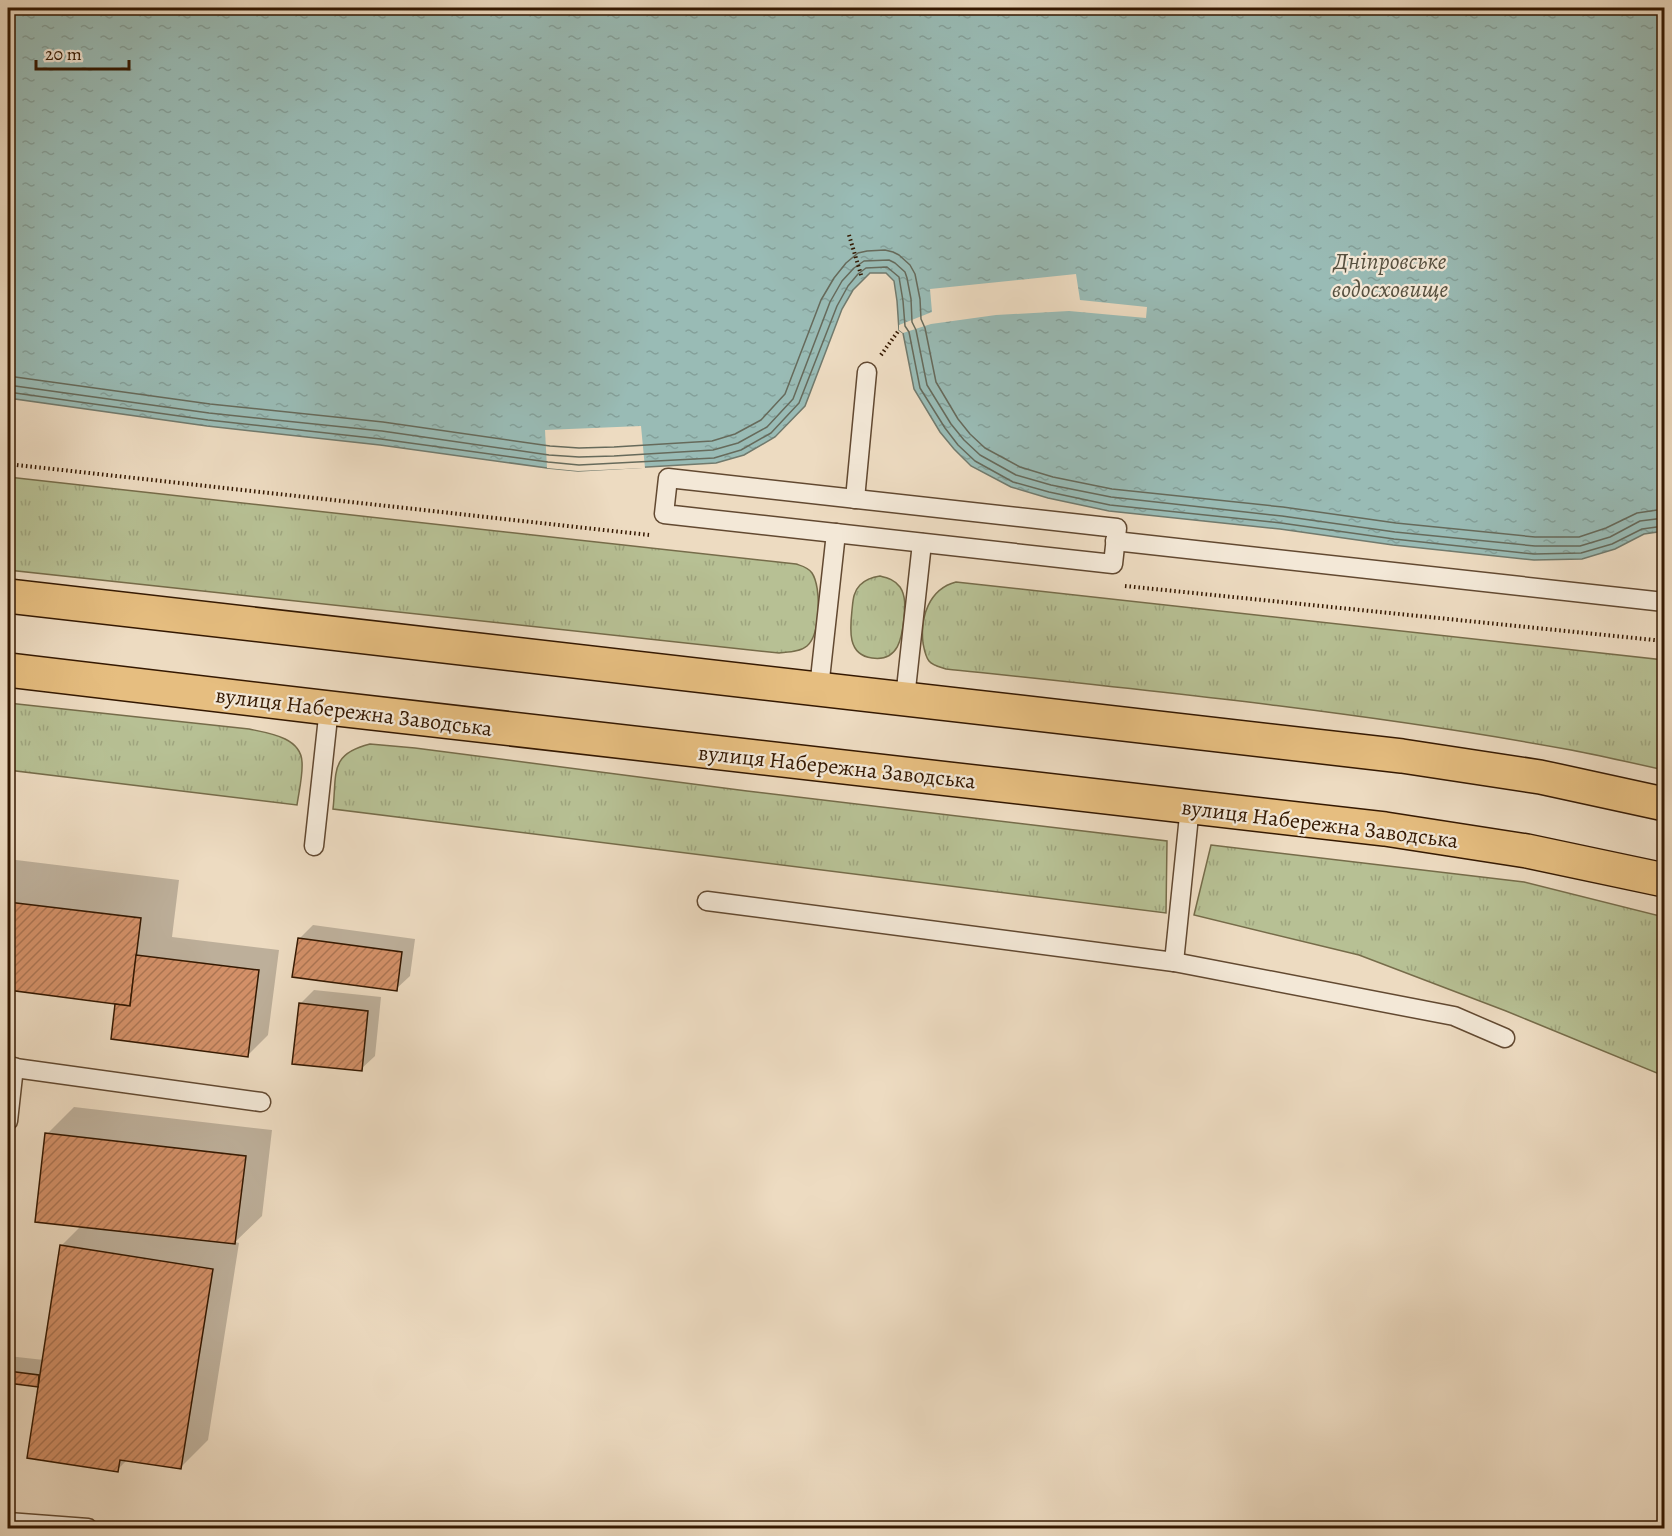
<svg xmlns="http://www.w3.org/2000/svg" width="1672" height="1536" viewBox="0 0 1672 1536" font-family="Alegreya,serif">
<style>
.grass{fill:url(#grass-tufts);stroke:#766c4a;stroke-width:1.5}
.water{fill:url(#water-ripples);stroke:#717a6d;stroke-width:1.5}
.pier{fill:#eddbc1}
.shadow{fill:#0003}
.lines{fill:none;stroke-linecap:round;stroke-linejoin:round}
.shore{stroke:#666a5b;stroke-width:1.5}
.building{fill:url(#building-hatch);stroke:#341801;stroke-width:1.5}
.lane-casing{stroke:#624931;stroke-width:21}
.primary-casing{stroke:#341801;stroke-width:36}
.path{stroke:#341801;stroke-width:4;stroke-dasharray:1.5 3;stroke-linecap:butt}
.lane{stroke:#f3e8d7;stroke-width:18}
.primary{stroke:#e6be80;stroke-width:33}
.labels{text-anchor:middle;stroke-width:4.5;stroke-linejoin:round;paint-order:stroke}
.street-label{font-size:22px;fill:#341801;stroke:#f3e8d7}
.water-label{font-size:24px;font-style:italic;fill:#575140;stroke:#f3e8d7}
</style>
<defs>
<pattern id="grass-tufts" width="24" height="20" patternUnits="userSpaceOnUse" patternTransform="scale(1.5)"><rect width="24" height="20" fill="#b7c094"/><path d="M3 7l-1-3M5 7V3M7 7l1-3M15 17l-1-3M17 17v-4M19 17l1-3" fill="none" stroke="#9ea47e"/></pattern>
<pattern id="water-ripples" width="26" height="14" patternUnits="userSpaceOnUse" patternTransform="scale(1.5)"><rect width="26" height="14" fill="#99bbb5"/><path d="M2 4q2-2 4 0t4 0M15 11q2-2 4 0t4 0" fill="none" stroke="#84a09a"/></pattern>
<pattern id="building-hatch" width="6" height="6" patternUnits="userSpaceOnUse" patternTransform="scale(1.5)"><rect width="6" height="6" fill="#d39068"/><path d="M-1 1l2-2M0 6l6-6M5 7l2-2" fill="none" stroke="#ac7553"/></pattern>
</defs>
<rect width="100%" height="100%" fill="#eddbc1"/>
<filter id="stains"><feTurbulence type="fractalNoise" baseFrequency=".00333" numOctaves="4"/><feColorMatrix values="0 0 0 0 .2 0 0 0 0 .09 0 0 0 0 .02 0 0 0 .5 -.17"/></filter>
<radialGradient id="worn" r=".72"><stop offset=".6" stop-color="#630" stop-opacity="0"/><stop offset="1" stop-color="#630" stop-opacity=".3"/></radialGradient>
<!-- grass -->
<g class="grass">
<path d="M 8,477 L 796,564 C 802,566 808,567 812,573 C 822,588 820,635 807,646 C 800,652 788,652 779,653 L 8,570 Z"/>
<path d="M 880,576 C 888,578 895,580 900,587 C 906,596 905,607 904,618 C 902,637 899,662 872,658 C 847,655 850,629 852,610 C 853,601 853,592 860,585 C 866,579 873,577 880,576 Z"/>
<path d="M 956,582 L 1664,660 L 1664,770 C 1633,763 1602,756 1571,750 C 1364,712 1155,691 946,669 C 940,667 933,666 929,661 C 925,656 924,648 923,643 C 920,617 929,589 956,582 Z"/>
<path d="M 8,703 L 249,729 C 268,733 301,737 302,762 C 303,775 299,791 297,805 L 8,770 Z"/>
<path d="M 370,744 L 415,748 L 747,791 L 1167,841 L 1166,913 L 333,809 C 337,773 329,754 370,744 Z"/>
<path d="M 1211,845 L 1524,882 L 1664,917 L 1664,1076 L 1506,1011 L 1359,955 L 1194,915 Z"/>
</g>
<!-- water -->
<path class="water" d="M 8,8 L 1664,8 L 1664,531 L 1644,534 L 1615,549 L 1582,559 L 1534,560 L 1393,545 L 1280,529 L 1109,511 L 1048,498 L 1011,487 L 971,466 L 954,449 L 940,432 L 914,389 L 903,333 L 899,330 L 897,301 L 894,281 L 886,273 L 870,273 L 853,290 L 842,309 L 805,406 L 775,437 L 744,455 L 716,463 L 578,471 L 547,468 L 380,445 L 207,426 L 8,398 Z"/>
<!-- pier -->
<g class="pier">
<path d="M 1076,274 L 1080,300 L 1147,307 L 1146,318 L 1069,311 L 996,315 L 931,324 L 903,333 L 899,330 L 899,325 L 932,312 L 930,289 Z"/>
<path d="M 641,426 L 645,468 L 578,471 L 547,468 L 545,430 Z"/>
</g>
<!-- shadow -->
<g class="shadow">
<path d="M 8,859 L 179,880 L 172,937 L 279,950 L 268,1035 L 248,1055 L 117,1003 L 8,989 Z"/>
<path d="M 313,925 L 415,939 L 410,976 L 396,989 L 299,939 Z"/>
<path d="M 314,990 L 381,997 L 375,1056 L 361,1069 L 300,1004 Z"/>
<path d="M 74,1107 L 272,1130 L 262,1216 L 235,1242 L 239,1243 L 208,1440 L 181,1467 L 128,1459 L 117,1470 L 40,1386 L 8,1382 L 8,1356 L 44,1360 L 61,1246 L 82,1225 L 47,1134 Z"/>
</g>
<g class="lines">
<!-- shore -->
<g class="shore">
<path d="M 8,376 L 210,404 L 383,422 L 550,446 L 579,448 L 614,447 L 712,441 L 735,434 L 761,420 L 785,394 L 821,300 L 834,278 L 846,263 L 858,253 L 867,251 L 885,250 L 893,252 L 899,255 L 910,265 L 915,274 L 920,299 L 921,319 L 925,328 L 936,382 L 958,419 L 970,434 L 985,448 L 1020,467 L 1053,477 L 1112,489 L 1283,507 L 1396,523 L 1535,537 L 1579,537 L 1606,528 L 1637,513 L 1664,509"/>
<path d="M 8,385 L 209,413 L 382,431 L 549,455 L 579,457 L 614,456 L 713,450 L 738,443 L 767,427 L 793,399 L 830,302 L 842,281 L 854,268 L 864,261 L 889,260 L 895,263 L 905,272 L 907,278 L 911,299 L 912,322 L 916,330 L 927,385 L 951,424 L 964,440 L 980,455 L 1016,475 L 1051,485 L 1111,497 L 1282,516 L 1395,532 L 1535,546 L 1580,546 L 1610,537 L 1640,521 L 1664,518"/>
<path d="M 8,392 L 208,420 L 381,439 L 548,462 L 579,465 L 714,458 L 741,450 L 771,433 L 799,403 L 837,306 L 848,286 L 858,274 L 866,268 L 887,267 L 899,277 L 903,301 L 905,326 L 909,332 L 920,388 L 945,428 L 958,445 L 975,461 L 1013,482 L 1049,492 L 1110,505 L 1281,523 L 1394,539 L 1534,554 L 1581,553 L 1612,544 L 1642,529 L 1664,526"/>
</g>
</g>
<!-- building -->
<g class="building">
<path d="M 8,902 L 141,918 L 130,1006 L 8,990 Z"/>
<path d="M 298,938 L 402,952 L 397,991 L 292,977 Z"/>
<path d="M 136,955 L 259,970 L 248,1057 L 111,1039 L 115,1004 L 130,1006 Z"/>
<path d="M 299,1003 L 368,1011 L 362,1071 L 292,1064 Z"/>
<path d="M 45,1133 L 246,1156 L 235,1244 L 35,1222 Z"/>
<path d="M 60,1245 L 213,1269 L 181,1469 L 120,1460 L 118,1472 L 27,1458 Z"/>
<path d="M 8,1371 L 39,1375 L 38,1387 L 8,1383 Z"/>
</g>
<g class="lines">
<defs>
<g id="lane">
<path d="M 668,478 L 1117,528 L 1113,564 L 664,514 Z"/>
<path d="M 855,499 L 867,372"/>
<path d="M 1115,541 L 1664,602"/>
<path d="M 819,688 L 836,533"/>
<path d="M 905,698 L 922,543"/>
<path d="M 314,846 L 329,708"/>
<path d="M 707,901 L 1174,962 L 1190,806"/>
<path d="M 1174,962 L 1454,1016 L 1505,1038"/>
<path d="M 8,1067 L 261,1102"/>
<path d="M 8,1121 L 14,1067"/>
<path d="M 8,1522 L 88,1528"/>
</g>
<g id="primary">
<path d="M 8,596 L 1402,756 L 1540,777 L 1664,804"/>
<path d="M 8,670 L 329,708 L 1385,829 L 1527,851 L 1664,880"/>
</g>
</defs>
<!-- lane casing -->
<use href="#lane" class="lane-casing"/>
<!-- primary casing -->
<use href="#primary" class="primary-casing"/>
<!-- path -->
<g class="path">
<path d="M 849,235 L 862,278"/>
<path d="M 881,355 L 899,330"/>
<path d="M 8,464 L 649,535"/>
<path d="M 1125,586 L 1664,641"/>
</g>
<!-- lane -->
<use href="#lane" class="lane"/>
<!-- primary -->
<use href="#primary" class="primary"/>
</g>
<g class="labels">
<!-- street labels -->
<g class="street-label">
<text transform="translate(354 711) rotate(7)" y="8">вулиця Набережна Заводська</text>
<text transform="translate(837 766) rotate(6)" y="8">вулиця Набережна Заводська</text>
<text transform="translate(1320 823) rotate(7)" y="8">вулиця Набережна Заводська</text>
</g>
<!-- water labels -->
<g class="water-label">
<text x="1390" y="269">Дніпровське<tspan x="1390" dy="28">водосховище</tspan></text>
</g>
</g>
<!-- margin -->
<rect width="1672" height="1536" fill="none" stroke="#eddbc1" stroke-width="30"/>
<rect x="9" y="9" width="1654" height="1518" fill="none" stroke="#341801" stroke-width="3"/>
<rect x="15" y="15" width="1642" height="1506" fill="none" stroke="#341801" stroke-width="1.5"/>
<!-- scale -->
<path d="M36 60v9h93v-9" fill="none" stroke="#341801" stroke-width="3"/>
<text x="45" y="60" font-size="18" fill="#341801" stroke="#f3e8d7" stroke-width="4.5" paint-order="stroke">20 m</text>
<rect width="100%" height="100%" filter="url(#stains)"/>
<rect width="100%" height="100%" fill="url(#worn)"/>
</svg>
